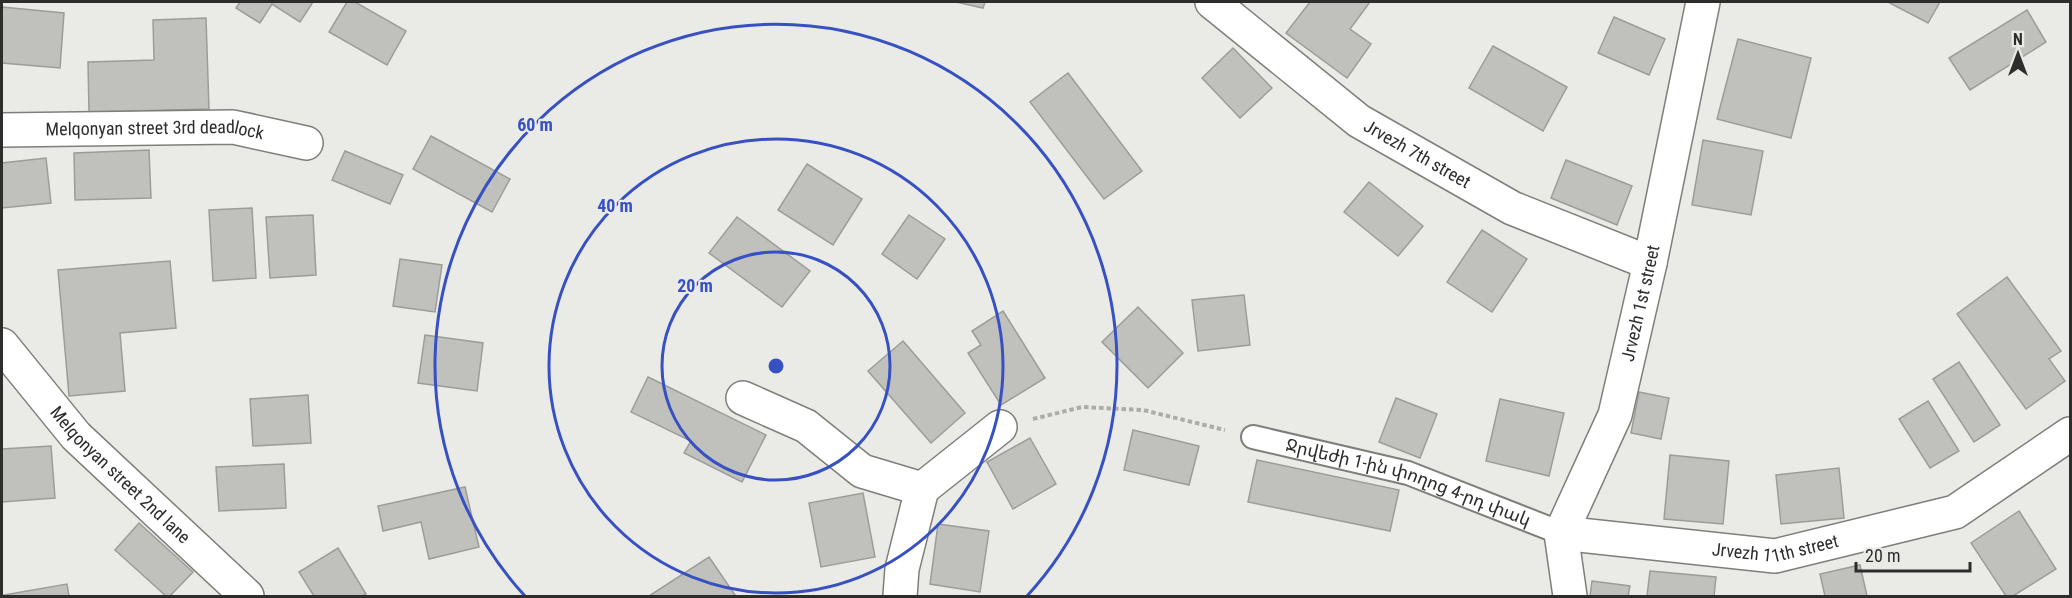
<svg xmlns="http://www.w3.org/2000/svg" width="2072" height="598" viewBox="0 0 2072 598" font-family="'Roboto Condensed','Noto Sans Armenian',sans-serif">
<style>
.building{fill:#c0c1bd;stroke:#9c9d99;stroke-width:1.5}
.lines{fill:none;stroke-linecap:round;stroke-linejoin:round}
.service-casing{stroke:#7e7f7b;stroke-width:26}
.minor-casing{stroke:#7e7f7b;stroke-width:36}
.path{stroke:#acaca9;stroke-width:4;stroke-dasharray:4.5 3;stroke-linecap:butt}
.service{stroke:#fff;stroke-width:22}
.minor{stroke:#fff;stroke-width:33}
.ring{fill:none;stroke:#3750c2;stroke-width:3}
.labels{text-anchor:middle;stroke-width:4.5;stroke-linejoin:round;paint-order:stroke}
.street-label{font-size:18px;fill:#2d2d2c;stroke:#eaebe7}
.centre{fill:#3750c2;stroke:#eaebe7;stroke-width:3}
.ring-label{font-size:18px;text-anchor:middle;font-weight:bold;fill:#3750c2;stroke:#eaebe7;stroke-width:4.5;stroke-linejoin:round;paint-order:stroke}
</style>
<rect width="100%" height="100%" fill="#eaebe7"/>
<!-- building -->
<g class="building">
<path d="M 240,2 L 313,2 L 300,22 L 272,4 L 260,23 L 236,8 Z"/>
<path d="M 347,2 L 355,2 L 406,31 L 387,65 L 329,32 Z"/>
<path d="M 956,2 L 985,2 L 983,8 Z"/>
<path d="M 1310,2 L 1370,2 L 1350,29 L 1371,44 L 1347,78 L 1286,33 Z"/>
<path d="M 1888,2 L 1940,2 L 1928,23 Z"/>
<path d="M 2,7 L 64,13 L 60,68 L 2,63 Z"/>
<path d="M 2027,10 L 2046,42 L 1970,90 L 1949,58 Z"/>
<path d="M 1614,17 L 1665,39 L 1649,75 L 1598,53 Z"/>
<path d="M 206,18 L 209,109 L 89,112 L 88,62 L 154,60 L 153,20 Z"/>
<path d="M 1738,39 L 1811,58 L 1791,138 L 1717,119 Z"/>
<path d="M 1493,46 L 1567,87 L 1543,131 L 1469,88 Z"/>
<path d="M 1233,48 L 1272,88 L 1240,118 L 1202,78 Z"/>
<path d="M 1068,73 L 1142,171 L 1104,199 L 1030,102 Z"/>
<path d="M 431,136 L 510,179 L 492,212 L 413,169 Z"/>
<path d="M 1703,140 L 1763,151 L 1751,215 L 1692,205 Z"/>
<path d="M 149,150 L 151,198 L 75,200 L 74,153 Z"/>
<path d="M 345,151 L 403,175 L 390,204 L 332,180 Z"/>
<path d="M 46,158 L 51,203 L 2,208 L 2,163 Z"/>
<path d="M 1566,160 L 1632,186 L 1617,225 L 1551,198 Z"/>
<path d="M 807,164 L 862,199 L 833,245 L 778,210 Z"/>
<path d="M 1369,182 L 1423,226 L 1398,256 L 1344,212 Z"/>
<path d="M 252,208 L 256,278 L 213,281 L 209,210 Z"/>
<path d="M 313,215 L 316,275 L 270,278 L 266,217 Z"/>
<path d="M 909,215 L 945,239 L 917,279 L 882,254 Z"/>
<path d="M 737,217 L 810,271 L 782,307 L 709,253 Z"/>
<path d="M 1482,230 L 1527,259 L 1492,312 L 1447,282 Z"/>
<path d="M 400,259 L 442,265 L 435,312 L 393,306 Z"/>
<path d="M 170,261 L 176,328 L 120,333 L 125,391 L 69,396 L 58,270 Z"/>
<path d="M 2007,277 L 2061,351 L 2049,359 L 2065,381 L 2026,409 L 1957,314 Z"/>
<path d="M 1244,295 L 1250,345 L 1198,351 L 1192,300 Z"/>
<path d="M 1138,307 L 1183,353 L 1148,388 L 1102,342 Z"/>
<path d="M 1003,311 L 1045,378 L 1001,405 L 968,353 L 981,345 L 972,331 Z"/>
<path d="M 425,335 L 483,343 L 477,391 L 418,383 Z"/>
<path d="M 903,341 L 965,413 L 931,443 L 868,371 Z"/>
<path d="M 1959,362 L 2000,425 L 1974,442 L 1933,379 Z"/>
<path d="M 648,377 L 766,435 L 742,482 L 684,453 L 691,441 L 631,412 Z"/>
<path d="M 1639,392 L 1669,398 L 1661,439 L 1631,433 Z"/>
<path d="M 308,395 L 311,443 L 253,446 L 250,399 Z"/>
<path d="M 1396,398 L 1437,414 L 1420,458 L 1379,442 Z"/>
<path d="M 1500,399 L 1564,413 L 1549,476 L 1486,461 Z"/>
<path d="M 1928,401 L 1959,451 L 1930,468 L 1899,419 Z"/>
<path d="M 1133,430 L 1199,446 L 1189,485 L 1124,470 Z"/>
<path d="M 1030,438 L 1056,484 L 1013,509 L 987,462 Z"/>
<path d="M 51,446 L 55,498 L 2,502 L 2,449 Z"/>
<path d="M 1670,455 L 1729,461 L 1723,524 L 1664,519 Z"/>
<path d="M 1257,460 L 1399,490 L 1390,531 L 1248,502 Z"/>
<path d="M 284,464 L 286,508 L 219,511 L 216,467 Z"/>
<path d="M 1839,468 L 1844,518 L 1781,524 L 1776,475 Z"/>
<path d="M 465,487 L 479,547 L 429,559 L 421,522 L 383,531 L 378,506 Z"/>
<path d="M 863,493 L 875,557 L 821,567 L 809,503 Z"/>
<path d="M 2019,511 L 2056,569 L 2013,596 L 2006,596 L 1971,543 Z"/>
<path d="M 139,523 L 193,572 L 170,596 L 166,596 L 115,550 Z"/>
<path d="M 938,524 L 989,531 L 980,592 L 930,584 Z"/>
<path d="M 338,548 L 366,594 L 362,596 L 314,596 L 299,572 Z"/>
<path d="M 709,557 L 735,595 L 733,596 L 649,596 Z"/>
<path d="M 1860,565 L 1867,596 L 1825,596 L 1820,574 Z"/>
<path d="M 1650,571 L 1716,577 L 1714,596 L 1647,596 Z"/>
<path d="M 1592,581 L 1630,586 L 1628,596 L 1590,596 Z"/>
<path d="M 67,584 L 69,596 L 5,596 L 4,595 Z"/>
</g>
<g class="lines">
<defs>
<g id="service">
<path id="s1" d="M 1253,437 L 1408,473 L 1561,533"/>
</g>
<g id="minor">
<path id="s2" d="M 1212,2 L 1359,121 L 1512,208 L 1650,263"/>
<path id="s3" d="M 2,130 L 233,127 L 306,143"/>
<path id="s4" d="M 2,345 L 76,436 L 247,596"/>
<path d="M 743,398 L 806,426 L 862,471 L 922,489"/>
<path id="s5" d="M 1561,533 L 1775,556 L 1955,512 L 2070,434"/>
<path d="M 900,596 L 902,569 L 922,489 L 1000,427"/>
<path id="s6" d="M 1570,596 L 1561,533 L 1615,415 L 1650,263 L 1703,2"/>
</g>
</defs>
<!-- service casing -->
<use href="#service" class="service-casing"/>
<!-- minor casing -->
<use href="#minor" class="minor-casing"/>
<!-- path -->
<path class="path" d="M 1033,419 L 1082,407 L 1143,410 L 1225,430"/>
<!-- service -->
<use href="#service" class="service"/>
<!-- minor -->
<use href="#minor" class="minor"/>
</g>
<!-- distance rings -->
<g class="ring">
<circle cx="776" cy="366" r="114"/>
<circle cx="776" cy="366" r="227"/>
<path d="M525 596A341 341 0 1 1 1027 596"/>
</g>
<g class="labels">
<!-- street labels -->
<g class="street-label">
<text dy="6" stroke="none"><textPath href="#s3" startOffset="153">Melqonyan street 3rd deadlock</textPath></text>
<text dy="6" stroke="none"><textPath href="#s2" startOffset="256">Jrvezh 7th street</textPath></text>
<text dy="6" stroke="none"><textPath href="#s6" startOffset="308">Jrvezh 1st street</textPath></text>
<text dy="6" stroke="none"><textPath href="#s4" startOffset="176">Melqonyan street 2nd lane</textPath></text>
<text dy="6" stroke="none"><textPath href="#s1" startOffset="162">Ջրվեժի 1-ին փողոց 4-րդ փակ</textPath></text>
<text dy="6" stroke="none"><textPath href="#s5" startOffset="216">Jrvezh 11th street</textPath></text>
</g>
</g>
<circle cx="776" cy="366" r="9" class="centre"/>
<g class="ring-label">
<text x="535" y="131">60 m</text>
<text x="615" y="212">40 m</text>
<text x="695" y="292">20 m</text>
</g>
<!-- border -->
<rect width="2072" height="598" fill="none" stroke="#2d2d2c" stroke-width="6"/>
<!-- north arrow -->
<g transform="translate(2018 54)" stroke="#eaebe7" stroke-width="4.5" paint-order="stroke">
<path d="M0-4.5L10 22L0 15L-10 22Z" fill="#2d2d2c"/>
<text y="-9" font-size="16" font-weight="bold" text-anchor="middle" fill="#2d2d2c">N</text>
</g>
<!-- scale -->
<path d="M1856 562v9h114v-9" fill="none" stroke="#2d2d2c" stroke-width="3"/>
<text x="1865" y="562" font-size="18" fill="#2d2d2c" stroke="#eaebe7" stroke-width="4.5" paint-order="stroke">20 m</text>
</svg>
